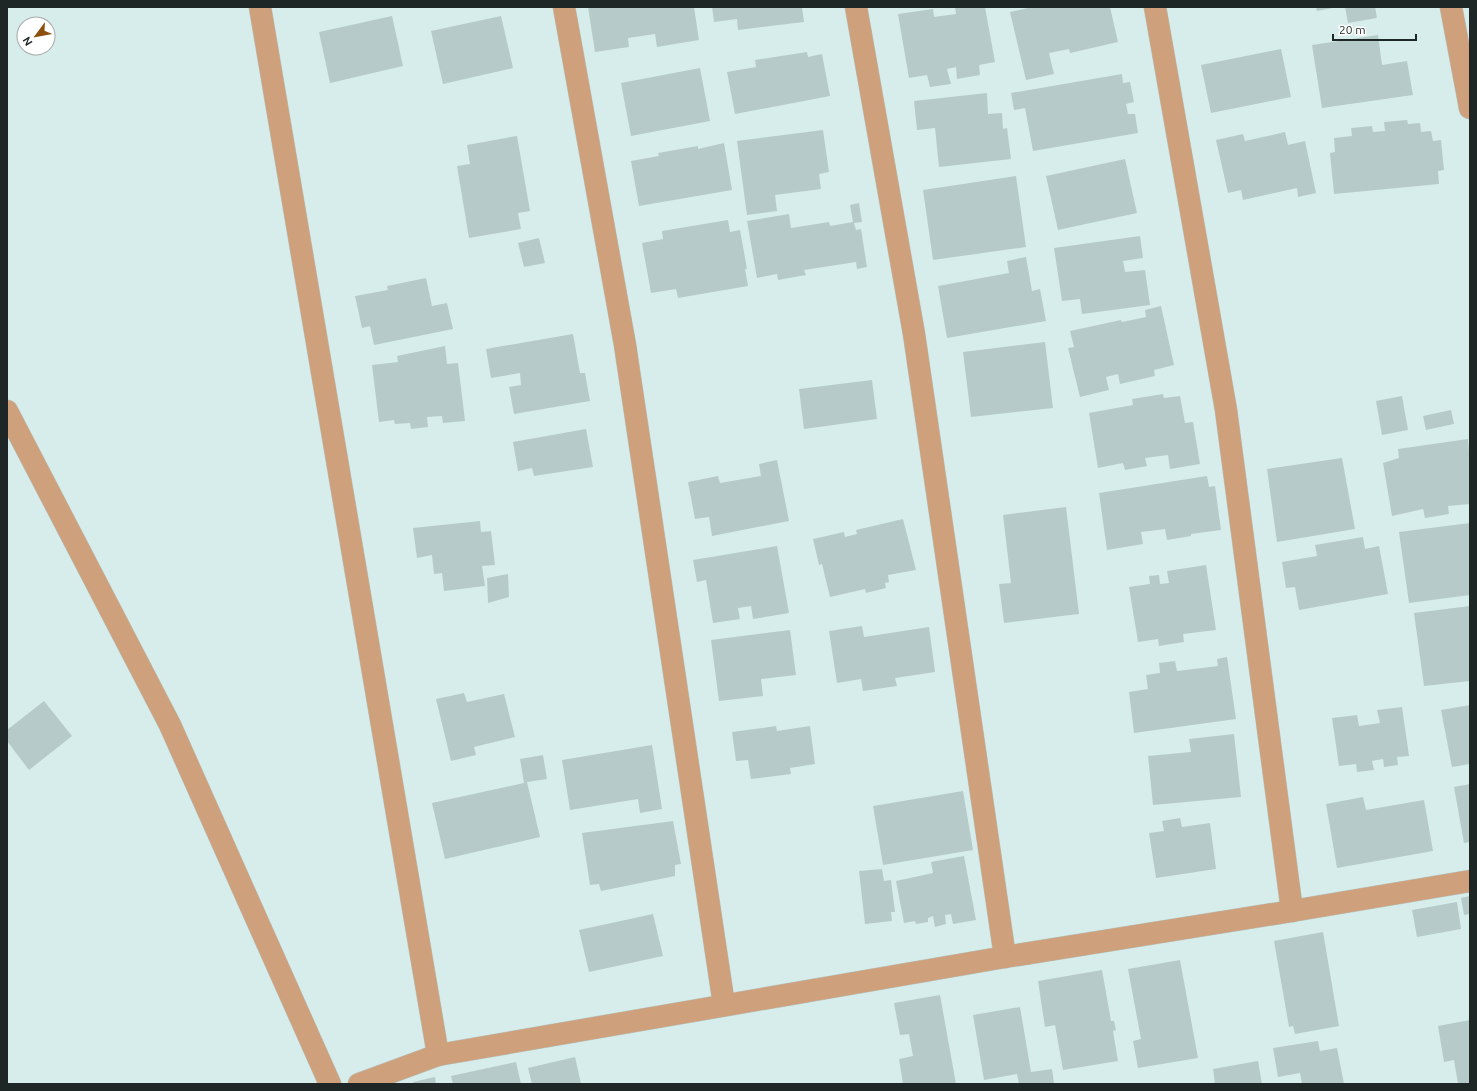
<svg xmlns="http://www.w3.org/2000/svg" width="1477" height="1091" viewBox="0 0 1477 1091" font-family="Ubuntu,sans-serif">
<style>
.building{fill:#b6cbc9}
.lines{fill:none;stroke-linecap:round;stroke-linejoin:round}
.minor-casing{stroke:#b6c9c8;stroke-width:23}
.minor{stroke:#cea17c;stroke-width:22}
</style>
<rect width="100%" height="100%" fill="#d7edeb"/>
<!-- building -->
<g class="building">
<path d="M 588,7 L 694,7 L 699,40 L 657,47 L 655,34 L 628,38 L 629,47 L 595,52 Z"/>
<path d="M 712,7 L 802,7 L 804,22 L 738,30 L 737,19 L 714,22 Z"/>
<path d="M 955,7 L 985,7 L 995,62 L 979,65 L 980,75 L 957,79 L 956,67 L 947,69 L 951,84 L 930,87 L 927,75 L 909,78 L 898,14 L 933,9 L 934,17 L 956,14 Z"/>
<path d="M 1032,7 L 1110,7 L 1118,42 L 1070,53 L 1069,49 L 1049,53 L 1054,74 L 1026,80 L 1010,12 Z"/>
<path d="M 1316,7 L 1333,7 L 1333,8 L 1317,11 Z"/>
<path d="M 1345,7 L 1375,7 L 1377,18 L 1348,23 Z"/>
<path d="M 392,16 L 403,66 L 330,83 L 319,32 Z"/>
<path d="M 501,16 L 513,68 L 443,84 L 431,31 Z"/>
<path d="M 1378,35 L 1382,65 L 1407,61 L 1413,95 L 1322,108 L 1312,45 Z"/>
<path d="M 1281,49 L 1291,97 L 1211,113 L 1201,65 Z"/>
<path d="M 807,52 L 808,57 L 822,54 L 830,96 L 735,114 L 727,72 L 756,67 L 755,60 Z"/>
<path d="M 700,68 L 710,121 L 631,136 L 621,83 Z"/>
<path d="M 1122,74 L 1123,83 L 1130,82 L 1134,102 L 1126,104 L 1128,114 L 1135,114 L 1138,133 L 1033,151 L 1025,108 L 1014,110 L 1011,93 Z"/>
<path d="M 987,93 L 988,114 L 1002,113 L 1003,129 L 1007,128 L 1011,159 L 939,167 L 935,128 L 917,130 L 914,101 Z"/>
<path d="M 1407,120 L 1408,124 L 1420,123 L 1421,132 L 1431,131 L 1433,141 L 1441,140 L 1444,170 L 1438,171 L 1439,184 L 1334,194 L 1330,153 L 1335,152 L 1334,138 L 1352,136 L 1351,128 L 1372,126 L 1373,132 L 1385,131 L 1384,122 Z"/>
<path d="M 823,130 L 829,172 L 819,174 L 821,189 L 775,195 L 777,211 L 747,215 L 737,141 Z"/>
<path d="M 1285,132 L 1288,145 L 1305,141 L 1316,193 L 1298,197 L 1297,188 L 1243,200 L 1241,190 L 1228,193 L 1216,140 L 1243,134 L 1245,141 Z"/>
<path d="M 517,136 L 530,211 L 518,213 L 521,229 L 469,238 L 457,166 L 470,164 L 467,145 Z"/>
<path d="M 724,143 L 732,190 L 639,206 L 631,161 L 659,156 L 658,153 L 698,146 L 698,149 Z"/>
<path d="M 1125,159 L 1137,213 L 1058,230 L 1046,176 Z"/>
<path d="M 1016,176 L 1026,247 L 933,260 L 923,190 Z"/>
<path d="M 859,203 L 862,222 L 854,223 L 856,230 L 861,229 L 867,267 L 857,269 L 856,262 L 804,270 L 806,275 L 778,280 L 777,274 L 757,278 L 747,221 L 789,214 L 791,228 L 829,222 L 830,226 L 853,222 L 850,205 Z"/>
<path d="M 728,220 L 730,232 L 740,230 L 747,269 L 745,269 L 748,286 L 678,298 L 676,289 L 651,293 L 642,243 L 663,239 L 662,231 Z"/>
<path d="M 1140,236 L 1143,258 L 1123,261 L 1125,272 L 1145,270 L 1150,305 L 1082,314 L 1080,299 L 1062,301 L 1054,248 Z"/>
<path d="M 539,238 L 545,263 L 524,267 L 518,243 Z"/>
<path d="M 1026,257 L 1032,291 L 1040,289 L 1046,321 L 947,338 L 938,286 L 1009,273 L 1007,261 Z"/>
<path d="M 426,278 L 432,306 L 447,303 L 453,329 L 374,345 L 370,326 L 362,328 L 355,296 L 388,290 L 387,286 Z"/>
<path d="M 1161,306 L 1174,365 L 1154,370 L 1155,376 L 1120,384 L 1118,374 L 1106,377 L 1109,390 L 1080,397 L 1068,348 L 1074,347 L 1070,331 L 1121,320 L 1122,322 L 1146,317 L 1145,310 Z"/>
<path d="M 573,334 L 580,373 L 585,373 L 590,401 L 514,414 L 509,387 L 521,385 L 520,373 L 491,378 L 486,349 Z"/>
<path d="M 1045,342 L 1053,408 L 971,417 L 963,352 Z"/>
<path d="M 445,346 L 447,364 L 458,363 L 465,421 L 443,423 L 442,416 L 427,417 L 428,427 L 411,429 L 410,423 L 395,424 L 394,420 L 379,422 L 372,365 L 398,362 L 397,356 Z"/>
<path d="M 872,380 L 877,419 L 804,429 L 799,389 Z"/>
<path d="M 1163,394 L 1164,398 L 1180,396 L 1185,423 L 1193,422 L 1200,464 L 1170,469 L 1168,455 L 1145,458 L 1147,466 L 1125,470 L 1123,463 L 1098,468 L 1089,413 L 1133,405 L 1132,399 Z"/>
<path d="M 1402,396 L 1408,430 L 1382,435 L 1376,401 Z"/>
<path d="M 1451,410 L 1454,424 L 1426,430 L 1423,416 Z"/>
<path d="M 586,429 L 593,467 L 534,476 L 532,468 L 518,471 L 513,442 Z"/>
<path d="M 1468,439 L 1470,462 L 1470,504 L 1448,506 L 1449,514 L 1425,518 L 1423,509 L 1392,516 L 1383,463 L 1399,458 L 1398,449 Z"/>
<path d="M 1342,458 L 1355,529 L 1277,542 L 1267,469 Z"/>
<path d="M 777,460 L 789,521 L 712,536 L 709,517 L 695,519 L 688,482 L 718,476 L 720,483 L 761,476 L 759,464 Z"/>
<path d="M 1207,476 L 1209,487 L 1215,486 L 1221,530 L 1191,534 L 1191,536 L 1167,540 L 1165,529 L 1141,532 L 1143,544 L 1107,550 L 1099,493 Z"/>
<path d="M 1066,507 L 1079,614 L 1004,623 L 999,584 L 1011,583 L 1003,515 Z"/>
<path d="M 903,519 L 916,570 L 888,575 L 889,582 L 885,583 L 886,588 L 866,593 L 865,589 L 830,597 L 822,564 L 819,565 L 813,539 L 844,532 L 845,537 L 857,534 L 856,530 Z"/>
<path d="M 480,521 L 481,532 L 491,531 L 495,565 L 482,566 L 485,586 L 444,591 L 442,573 L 434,574 L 432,555 L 417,558 L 413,528 Z"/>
<path d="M 1470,523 L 1470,595 L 1409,603 L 1399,532 Z"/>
<path d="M 1363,537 L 1365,549 L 1379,546 L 1388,594 L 1299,610 L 1295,587 L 1286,588 L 1282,562 L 1317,556 L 1315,545 Z"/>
<path d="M 777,546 L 789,613 L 753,619 L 751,606 L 738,608 L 740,619 L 713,623 L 706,580 L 697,582 L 693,560 Z"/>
<path d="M 1206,565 L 1216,630 L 1183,634 L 1184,642 L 1159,646 L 1158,639 L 1138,642 L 1129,587 L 1150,584 L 1149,576 L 1159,575 L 1160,584 L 1169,583 L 1167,571 Z"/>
<path d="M 508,574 L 509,597 L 488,603 L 487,578 Z"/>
<path d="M 1470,606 L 1470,681 L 1424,686 L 1414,613 Z"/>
<path d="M 862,626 L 864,637 L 929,627 L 935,672 L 895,678 L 897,686 L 863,691 L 861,679 L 837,683 L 829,631 Z"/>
<path d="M 790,630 L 796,675 L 761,679 L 763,696 L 719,701 L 711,640 Z"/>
<path d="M 1227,657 L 1236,719 L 1134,733 L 1129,692 L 1148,689 L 1146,675 L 1160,673 L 1159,663 L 1175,661 L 1177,671 L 1218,666 L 1217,659 Z"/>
<path d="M 464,693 L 467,702 L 504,694 L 515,737 L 474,747 L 476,755 L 451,761 L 436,699 Z"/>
<path d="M 44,701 L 72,736 L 29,770 L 7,741 L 7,730 Z"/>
<path d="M 1470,705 L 1470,764 L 1452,767 L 1441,710 Z"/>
<path d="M 1402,707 L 1409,756 L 1397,757 L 1398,765 L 1384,767 L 1383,759 L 1372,761 L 1374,770 L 1357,772 L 1356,764 L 1339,766 L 1332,718 L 1357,715 L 1359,726 L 1380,723 L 1377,710 Z"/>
<path d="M 776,726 L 777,731 L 810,726 L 815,764 L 790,768 L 791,774 L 751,779 L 748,760 L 736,761 L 732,732 Z"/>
<path d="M 1234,734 L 1241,797 L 1153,805 L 1148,756 L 1191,752 L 1189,739 Z"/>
<path d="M 652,745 L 662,809 L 640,813 L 638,799 L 570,810 L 562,760 Z"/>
<path d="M 543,755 L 547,779 L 527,782 L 540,837 L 445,859 L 432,803 L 524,783 L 520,759 Z"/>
<path d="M 1470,784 L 1470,842 L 1464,843 L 1454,787 Z"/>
<path d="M 963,791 L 973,850 L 883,865 L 873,806 Z"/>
<path d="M 1363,797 L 1366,810 L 1424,800 L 1433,851 L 1337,868 L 1326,804 Z"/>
<path d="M 1180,818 L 1182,827 L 1210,823 L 1216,869 L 1156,878 L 1149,833 L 1164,831 L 1162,821 Z"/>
<path d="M 673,821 L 681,864 L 675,865 L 675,876 L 601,891 L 599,884 L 590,885 L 582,833 Z"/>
<path d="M 964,856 L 976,920 L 953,924 L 951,914 L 945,915 L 946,924 L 935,927 L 933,916 L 928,918 L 928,922 L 916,924 L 915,921 L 904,923 L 896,881 L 933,873 L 931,862 Z"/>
<path d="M 882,869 L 884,881 L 891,880 L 895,912 L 891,912 L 892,921 L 865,924 L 859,871 Z"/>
<path d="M 1470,896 L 1470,914 L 1464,915 L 1461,898 Z"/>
<path d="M 1457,902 L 1461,929 L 1417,937 L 1412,910 Z"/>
<path d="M 653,914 L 663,956 L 589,972 L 579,930 Z"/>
<path d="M 1323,932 L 1339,1026 L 1295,1034 L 1293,1026 L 1289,1027 L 1274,941 Z"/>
<path d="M 1180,960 L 1198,1058 L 1138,1068 L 1133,1041 L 1141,1039 L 1128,969 Z"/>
<path d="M 1102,970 L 1111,1021 L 1114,1021 L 1116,1030 L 1113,1031 L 1118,1061 L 1063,1070 L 1055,1025 L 1045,1027 L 1038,981 Z"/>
<path d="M 940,995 L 956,1084 L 903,1084 L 899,1059 L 913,1056 L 909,1034 L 900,1035 L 894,1003 Z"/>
<path d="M 1020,1007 L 1031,1072 L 1052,1069 L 1054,1083 L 1046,1084 L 1019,1084 L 1017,1074 L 984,1080 L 973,1015 Z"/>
<path d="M 1470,1020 L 1470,1084 L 1458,1084 L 1454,1060 L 1444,1062 L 1438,1026 Z"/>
<path d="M 1318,1041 L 1320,1051 L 1337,1048 L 1344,1084 L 1302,1084 L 1300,1073 L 1278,1077 L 1273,1048 Z"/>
<path d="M 575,1057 L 581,1084 L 532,1084 L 528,1068 Z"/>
<path d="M 1258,1061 L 1262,1084 L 1215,1084 L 1213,1069 Z"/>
<path d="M 516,1062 L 521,1084 L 453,1084 L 451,1076 Z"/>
<path d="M 435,1077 L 436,1084 L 414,1084 L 413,1082 Z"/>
</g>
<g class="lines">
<defs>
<g id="minor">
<path d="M 260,7 L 438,1055"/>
<path d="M 564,7 L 625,345 L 724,1005"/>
<path d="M 856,7 L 914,334 L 1005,957"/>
<path d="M 1155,7 L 1226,410 L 1292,911"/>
<path d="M 1451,7 L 1470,108"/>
<path d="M 7,411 L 170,725 L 330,1084"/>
<path d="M 359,1084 L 438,1055 L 1005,957 L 1292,911 L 1470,881"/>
</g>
</defs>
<!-- minor casing -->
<use href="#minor" class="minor-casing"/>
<!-- minor -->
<use href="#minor" class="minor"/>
</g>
<!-- border -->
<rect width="1477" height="1091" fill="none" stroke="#1f2726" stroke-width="16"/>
<!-- north arrow -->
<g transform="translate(36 36) rotate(238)"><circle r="19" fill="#ffffff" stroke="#a5a9a8"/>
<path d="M0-3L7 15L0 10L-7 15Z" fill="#8c500e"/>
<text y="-6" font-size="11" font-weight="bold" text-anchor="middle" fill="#1f2726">N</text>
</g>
<!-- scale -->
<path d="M1333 34v6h83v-6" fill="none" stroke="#1f2726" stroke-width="2"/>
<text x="1339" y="34" font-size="12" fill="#1f2726" stroke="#ffffff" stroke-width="3" paint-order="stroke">20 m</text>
</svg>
